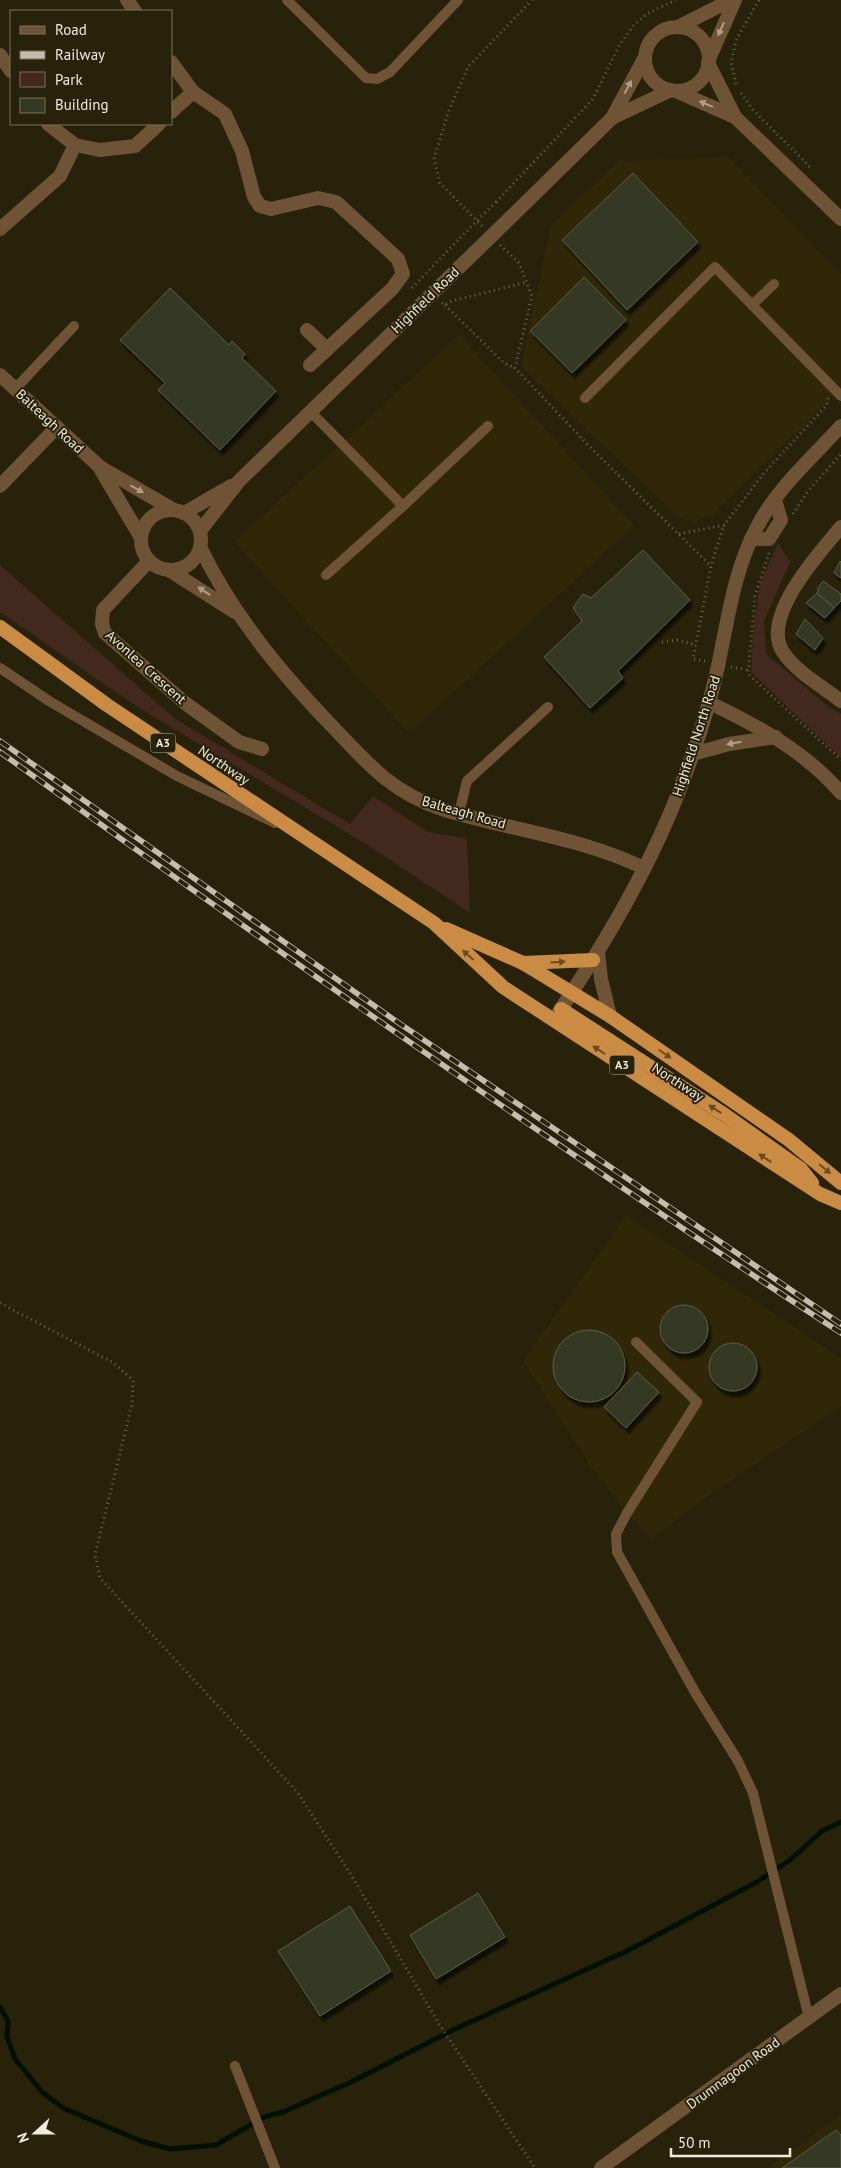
<svg xmlns="http://www.w3.org/2000/svg" width="841" height="2168" viewBox="0 0 841 2168" font-family="'PT Sans',sans-serif">
<style>
.built{fill:#2f2708}
.green{fill:#43281e}
.lines{fill:none;stroke-linecap:round;stroke-linejoin:round}
.stream{stroke:#001101;stroke-width:5}
.building{fill:#343923;stroke:#595f47;filter:url(#shadow)}
.path{stroke:#6a6450;stroke-width:3;stroke-dasharray:1 4;stroke-linecap:butt}
.service{stroke:#6f5336;stroke-width:10}
.minor{stroke:#6f5336;stroke-width:14}
.tertiary{stroke:#6f5336;stroke-width:14}
.trunk{stroke:#ca8c44;stroke-width:14}
.rail-casing{stroke:#c2bdad;stroke-width:5.5}
.rail{stroke:#29220b;stroke-width:4;stroke-dasharray:11;stroke-linecap:butt}
.path-bridge{stroke:#6a6450;stroke-width:3;stroke-dasharray:1 4;stroke-linecap:butt}
.tertiary-bridge{stroke:#6f5336;stroke-width:14}
.oneway{fill:#af9f8a}
.oneway2{fill:#694c22}
.labels{text-anchor:middle;stroke-width:4;stroke-linejoin:round;paint-order:stroke}
.shield{fill:#29220b;stroke:#b4af9e;stroke-width:1}
.shield-label{font-size:12px;font-weight:bold;fill:#efebdd}
.street-label{font-size:14px;fill:#efebdd;stroke:#29220b}
</style>
<defs>
<filter id="shadow"><feDropShadow dx="3" dy="5.5" stdDeviation="1" flood-color="#0009"/></filter>
</defs>
<rect width="100%" height="100%" fill="#29220b"/>
<!-- built -->
<g class="built">
<path d="M 728,157 L 841,274 L 841,388 L 712,515 L 697,522 L 680,519 L 521,366 L 551,225 L 618,161 Z"/>
<path d="M 459,335 L 634,526 L 409,733 L 234,542 Z"/>
<path d="M 626,1216 L 841,1358 L 841,1406 L 709,1495 L 651,1539 L 627,1513 L 590,1465 L 523,1361 Z"/>
<path d="M 841,2115 L 841,2168 L 767,2168 Z"/>
</g>
<!-- green -->
<g class="green">
<path d="M 778,543 L 790,562 L 764,621 L 766,654 L 830,708 L 841,714 L 841,758 L 751,672 L 754,623 L 761,581 Z"/>
<path d="M 0,565 L 174,718 L 350,824 L 373,796 L 428,832 L 467,839 L 470,913 L 366,844 L 139,708 L 0,612 Z"/>
</g>
<g class="lines">
<!-- stream -->
<path class="stream" d="M 0,2007 L 8,2021 L 7,2037 L 15,2059 L 42,2092 L 63,2108 L 141,2141 L 170,2149 L 216,2145 L 264,2117 L 283,2112 L 349,2083 L 455,2029 L 627,1951 L 757,1882 L 790,1860 L 822,1831 L 841,1822"/>
</g>
<!-- building -->
<g class="building">
<path d="M 633,173 L 698,242 L 627,310 L 562,240 Z"/>
<path d="M 584,277 L 626,320 L 572,373 L 530,331 Z"/>
<path d="M 170,288 L 229,345 L 232,341 L 245,354 L 242,358 L 276,391 L 220,450 L 158,390 L 165,383 L 120,340 Z"/>
<path d="M 643,550 L 690,600 L 618,671 L 623,678 L 590,708 L 544,657 L 582,621 L 573,608 L 583,594 L 591,598 Z"/>
<path d="M 840,561 L 841,562 L 841,578 L 834,573 Z"/>
<path d="M 823,581 L 841,594 L 841,601 L 834,608 L 817,593 L 819,590 L 817,589 Z"/>
<path d="M 817,593 L 834,608 L 825,618 L 806,603 Z"/>
<path d="M 805,619 L 823,638 L 815,650 L 796,634 Z"/>
<circle cx="684" cy="1329" r="24"/>
<circle cx="589" cy="1366" r="36"/>
<circle cx="733" cy="1367" r="24"/>
<path d="M 637,1372 L 659,1392 L 626,1428 L 604,1407 Z"/>
<path d="M 478,1893 L 505,1937 L 436,1979 L 410,1935 Z"/>
<path d="M 350,1906 L 391,1971 L 320,2016 L 278,1951 Z"/>
<path d="M 836,2130 L 841,2135 L 841,2168 L 782,2168 Z"/>
</g>
<g class="lines">
<!-- path -->
<g class="path">
<path d="M 736,84 L 731,62 L 737,38 L 759,0"/>
<path d="M 741,93 L 753,110 L 810,167"/>
<path d="M 496,202 L 593,99 L 620,44 L 633,26 L 648,13 L 676,0"/>
<path d="M 482,226 L 440,183 L 434,159 L 449,110 L 468,67 L 532,0"/>
<path d="M 500,245 L 519,263 L 532,296 L 515,368 L 590,447 L 711,566"/>
<path d="M 412,288 L 460,238"/>
<path d="M 442,303 L 445,305 L 452,301 L 527,282"/>
<path d="M 445,305 L 504,363 L 515,368"/>
<path d="M 793,514 L 808,491 L 841,454"/>
<path d="M 679,534 L 724,525 L 764,473 L 827,405 L 828,398"/>
<path d="M 769,553 L 755,596 L 748,674 L 841,760"/>
<path d="M 662,642 L 677,640 L 696,645"/>
<path d="M 705,661 L 693,659 L 711,566 L 724,525"/>
<path d="M 731,667 L 749,670"/>
<path d="M 0,1303 L 112,1362 L 133,1380 L 132,1404 L 95,1555 L 100,1578 L 298,1793 L 353,1878 L 439,2024 L 535,2168"/>
</g>
<!-- service -->
<g class="service">
<path d="M 287,0 L 366,78 L 377,79 L 390,72 L 458,0"/>
<path d="M 752,305 L 774,284"/>
<path d="M 15,389 L 74,326"/>
<path d="M 585,398 L 715,267 L 841,396"/>
<path d="M 310,411 L 403,506 L 326,575"/>
<path d="M 403,506 L 488,426"/>
<path d="M 0,668 L 49,701 L 177,776 L 275,823"/>
<path d="M 459,813 L 467,781 L 548,707"/>
<path d="M 636,1342 L 697,1402 L 627,1513 L 616,1534 L 617,1552 L 696,1694 L 738,1761 L 753,1793 L 809,2018"/>
<path d="M 235,2066 L 275,2168"/>
</g>
<!-- minor -->
<g class="minor">
<path d="M 127,0 L 135,11"/>
<path d="M 0,55 L 11,71"/>
<path d="M 171,62 L 193,92 L 171,112"/>
<path d="M 193,92 L 225,114 L 242,151 L 254,197 L 260,206 L 271,209 L 318,198 L 336,202 L 398,259 L 403,274 L 392,289 L 310,365"/>
<path d="M 48,124 L 75,145 L 100,150 L 135,146 L 159,124"/>
<path d="M 0,229 L 60,176 L 75,145"/>
<path d="M 307,330 L 327,349"/>
<path d="M 0,486 L 56,428"/>
<path d="M 841,527 C 820,552 760,617 783,652 C 796,672 822,686 841,701"/>
<path d="M 751,539 L 769,539 L 781,520 L 775,500"/>
<path d="M 149,561 L 103,610 L 102,624 L 105,633 L 185,703 L 239,742 L 262,749"/>
<path d="M 710,703 C 758,726 806,752 841,793"/>
<path d="M 693,754 L 729,744 L 776,737"/>
<path d="M 601,2168 L 841,1994"/>
</g>
<!-- tertiary -->
<g class="tertiary">
<path d="M 678,27 L 731,0"/>
<circle cx="677" cy="59" r="32"/>
<path d="M 709,59 L 735,0"/>
<path d="M 708,63 L 735,117 L 841,219"/>
<path d="M 676,91 L 735,117"/>
<path d="M 612,118 L 671,90"/>
<path d="M 510,218 L 612,118 L 645,57"/>
<path d="M 0,375 L 100,467 L 174,510"/>
<path d="M 101,470 L 140,536"/>
<circle cx="171" cy="540" r="30"/>
<path d="M 184,513 L 231,486"/>
<path d="M 200,531 L 239,481 L 474,253"/>
<path d="M 200,547 C 233,615 280,672 332,726 C 366,762 392,793 442,809 C 509,830 580,837 644,868"/>
<path d="M 169,570 L 235,612"/>
<path d="M 598,951 L 601,979 L 610,1016"/>
<path d="M 555,1018 C 605,943 653,863 684,778 C 698,741 710,704 718,666 C 728,619 734,570 757,527 C 777,488 812,458 841,426"/>
</g>
<!-- trunk -->
<g class="trunk">
<path d="M 0,627 L 107,705 L 434,923 L 503,987 L 820,1194 L 841,1203"/>
<path d="M 446,929 L 523,963 L 610,1016 L 789,1140 L 841,1183"/>
<path d="M 523,963 L 593,960"/>
<path d="M 561,1009 L 725,1115 L 801,1169 L 812,1183"/>
</g>
<defs>
<g id="rail">
<path d="M 0,741 L 393,1019 L 841,1324"/>
<path d="M 0,752 C 276,951 556,1147 841,1333"/>
</g>
</defs>
<!-- rail casing -->
<use href="#rail" class="rail-casing"/>
<!-- rail -->
<use href="#rail" class="rail"/>
<!-- path-bridge -->
<path class="path-bridge" d="M 460,238 L 496,202"/>
<!-- tertiary-bridge -->
<path class="tertiary-bridge" d="M 474,253 L 510,218"/>
</g>
<!-- one-way arrows -->
<defs><path id="oneway-solid" d="M-6-.8H1V-3.2L6.5 0L1 3.2V.8H-6Z" transform="scale(1.25)"/></defs>
<g class="oneway">
<use href="#oneway-solid" transform="translate(721 29) rotate(114)"/>
<use href="#oneway-solid" transform="translate(628 87) rotate(-62)"/>
<use href="#oneway-solid" transform="translate(706 104) rotate(-157)"/>
<use href="#oneway-solid" transform="translate(137 489) rotate(29)"/>
<use href="#oneway-solid" transform="translate(204 591) rotate(-146)"/>
<use href="#oneway-solid" transform="translate(734 743) rotate(170)"/>
</g>
<g class="oneway2">
<use href="#oneway-solid" transform="translate(468 955) rotate(-138)"/>
<use href="#oneway-solid" transform="translate(558 962) rotate(-3)"/>
<use href="#oneway-solid" transform="translate(599 1050) rotate(-147)"/>
<use href="#oneway-solid" transform="translate(665 1054) rotate(35)"/>
<use href="#oneway-solid" transform="translate(715 1109) rotate(-147)"/>
<use href="#oneway-solid" transform="translate(765 1158) rotate(-147)"/>
<use href="#oneway-solid" transform="translate(825 1169) rotate(39)"/>
</g>
<g class="labels">
<!-- shield labels -->
<g class="shield">
<rect x="150.5" y="733.5" width="25" height="19" rx="4"/>
<rect x="609.5" y="1055.5" width="25" height="19" rx="4"/>
</g>
<g class="shield-label">
<text x="163" y="747">A3</text>
<text x="622" y="1069">A3</text>
</g>
<!-- street labels -->
<g class="street-label">
<text transform="translate(425 300) rotate(-44)" y="5">Highfield Road</text>
<text transform="translate(50 421) rotate(43)" y="5">Balteagh Road</text>
<text transform="translate(146 667) rotate(42)" y="5">Avonlea Crescent</text>
<text transform="translate(696 736) rotate(-72)" y="5">Highfield North Road</text>
<text transform="translate(224 765) rotate(34)" y="5">Northway</text>
<text transform="translate(464 812) rotate(16)" y="5">Balteagh Road</text>
<text transform="translate(678 1082) rotate(33)" y="5">Northway</text>
<text transform="translate(733 2073) rotate(-36)" y="5">Drumnagoon Road</text>
</g>
</g>
<!-- legend -->
<rect x="10" y="10" width="162" height="115" fill="#29220b" stroke="#78725f"/>
<rect x="20" y="26" width="25" height="8" fill="#6f5336" stroke="#78725f"/>
<text x="55" y="35" font-size="15" fill="#efebdd">Road</text>
<rect x="20" y="51" width="25" height="8" fill="#c2bdad" stroke="#78725f"/>
<text x="55" y="60" font-size="15" fill="#efebdd">Railway</text>
<rect x="20" y="72" width="25" height="15" fill="#43281e" stroke="#78725f"/>
<text x="55" y="85" font-size="15" fill="#efebdd">Park</text>
<rect x="20" y="98" width="25" height="15" fill="#343923" stroke="#78725f"/>
<text x="55" y="110" font-size="15" fill="#efebdd">Building</text>
<!-- north arrow -->
<g transform="translate(35 2133) rotate(249)" stroke="#29220b" stroke-width="4" paint-order="stroke">
<path d="M0-4L9 19L0 12L-9 19Z" fill="#efebdd"/>
<text y="-8" font-size="14" font-weight="bold" text-anchor="middle" fill="#efebdd">N</text>
</g>
<!-- scale -->
<path d="M671 2148v8h119v-8" fill="none" stroke="#efebdd" stroke-width="2.5"/>
<text x="678" y="2148" font-size="15" fill="#efebdd" stroke="#29220b" stroke-width="4" paint-order="stroke">50 m</text>
</svg>
